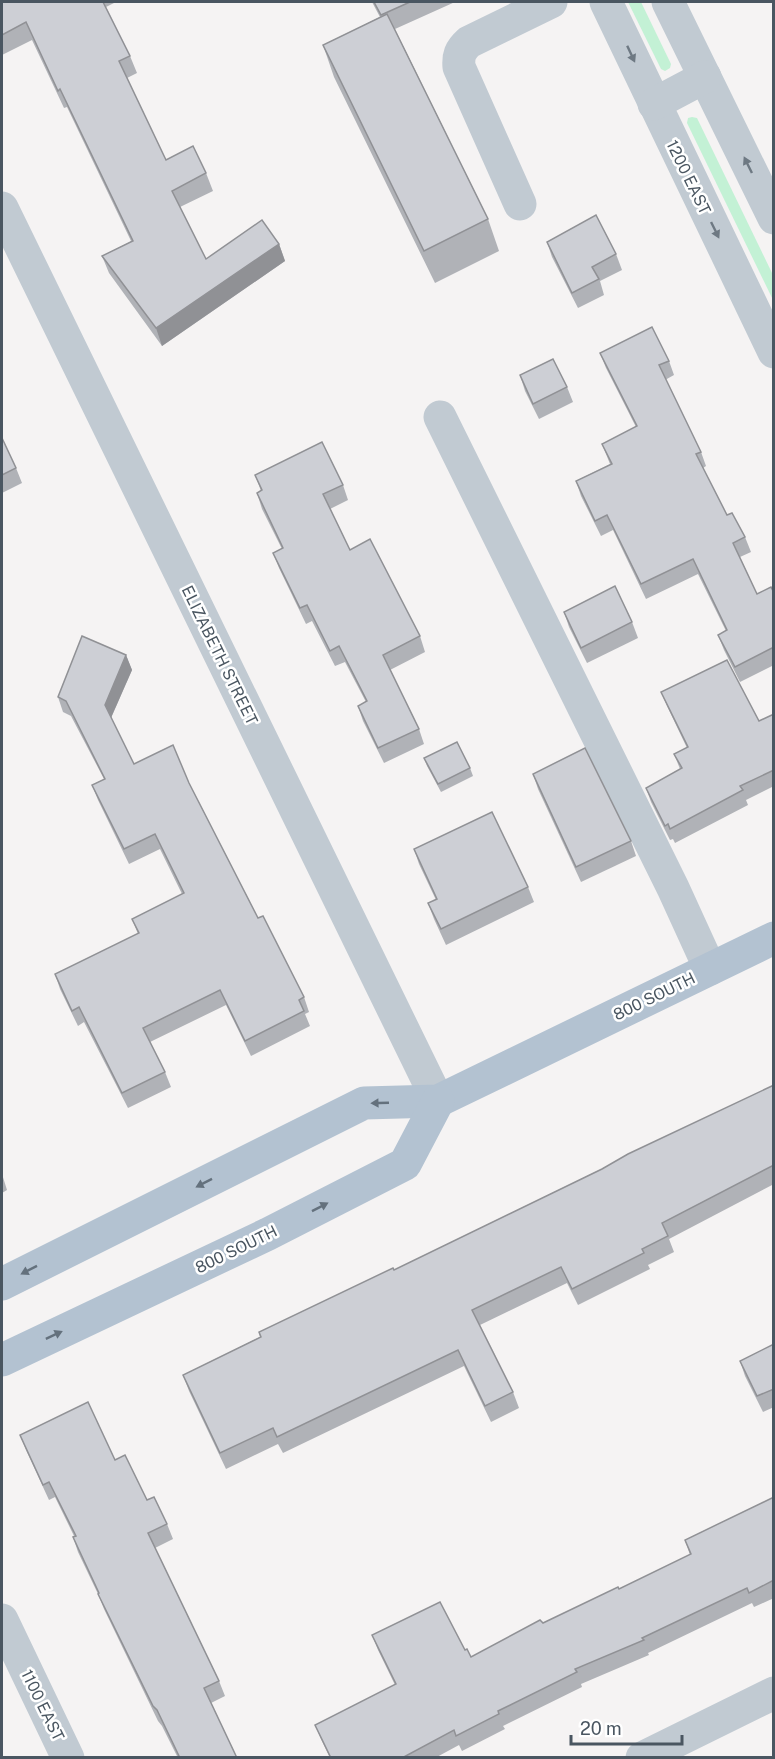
<svg xmlns="http://www.w3.org/2000/svg" width="775" height="1759" viewBox="0 0 775 1759" font-family="'Public Sans',sans-serif">
<style>
.green{fill:#c3f1d5}
.lines{fill:none;stroke-linecap:round;stroke-linejoin:round}
.minor{stroke:#c1cad2;stroke-width:33}
.major{stroke:#b3c2d1;stroke-width:33}
.wall{fill:#b0b2b7}
.shaded-wall{fill:#909195}
.building{fill:#cdcfd5;stroke:#909195;stroke-width:1.5}
.oneway{fill:#6e7983}
.oneway2{fill:#64717d}
.labels{text-anchor:middle;stroke-width:5;stroke-linejoin:round;paint-order:stroke}
.street-label{font-size:16px;fill:#4a5661;stroke:#fff}
</style>
<rect width="100%" height="100%" fill="#f5f3f3"/>
<!-- green -->
<g class="green">
<path d="M 628,2 L 641,2 L 671,64 L 670,68 L 665,71 L 661,69 Z"/>
<path d="M 692,117 L 697,118 L 773,275 L 773,300 L 687,123 L 688,118 Z"/>
</g>
<g class="lines">
<!-- minor -->
<g class="minor">
<path d="M 606,2 L 774,352"/>
<path d="M 668,2 L 774,218"/>
<path d="M 654,104 L 705,77"/>
<path d="M 520,204 L 459,67 C 458,56 460,50 469,42 L 551,2"/>
<path d="M 2,208 L 438,1101"/>
<path d="M 440,417 L 673,888 L 710,969"/>
<path d="M 2,1620 L 68,1758"/>
<path d="M 642,1758 L 774,1693"/>
</g>
<!-- major -->
<g class="major">
<path d="M 2,1284 L 364,1103 L 438,1101 L 774,938"/>
<path d="M 2,1360 L 268,1234 L 405,1164 L 438,1101"/>
</g>
</g>
<!-- wall -->
<g class="wall">
<path d="M 2,2 L 116,2 L 106,7 L 130,56 L 137,73 L 127,78 L 166,160 L 206,173 L 213,191 L 180,207 L 206,259 L 279,244 L 285,261 L 162,346 L 109,273 L 102,256 L 131,241 L 67,107 L 64,108 L 32,40 L 2,55 Z"/>
<path d="M 372,2 L 455,2 L 395,29 L 488,219 L 499,251 L 435,283 L 334,77 L 323,45 L 380,17 Z"/>
<path d="M 547,242 L 616,254 L 622,270 L 600,281 L 604,295 L 578,308 L 552,257 Z"/>
<path d="M 600,353 L 669,361 L 674,375 L 665,380 L 701,452 L 706,466 L 703,468 L 727,515 L 745,537 L 751,552 L 740,557 L 757,594 L 774,593 L 774,665 L 740,682 L 724,650 L 718,635 L 726,631 L 698,574 L 646,599 L 613,530 L 601,536 L 581,496 L 576,481 L 610,464 L 602,444 L 636,427 L 606,368 Z"/>
<path d="M 520,375 L 567,387 L 573,402 L 539,419 L 525,391 Z"/>
<path d="M 2,438 L 16,468 L 22,483 L 2,493 Z"/>
<path d="M 255,475 L 343,485 L 348,500 L 330,509 L 350,550 L 420,636 L 425,652 L 390,670 L 419,729 L 424,744 L 384,763 L 363,721 L 358,706 L 366,702 L 345,662 L 335,666 L 312,621 L 306,624 L 279,568 L 273,553 L 282,549 L 262,509 L 257,493 L 261,491 Z"/>
<path d="M 564,612 L 632,622 L 638,638 L 587,663 L 569,627 Z"/>
<path d="M 126,655 L 132,670 L 111,718 L 134,764 L 189,783 L 258,918 L 304,997 L 309,1012 L 305,1014 L 310,1026 L 251,1056 L 226,1005 L 150,1042 L 165,1072 L 171,1087 L 128,1108 L 84,1022 L 78,1026 L 60,989 L 55,974 L 138,934 L 132,919 L 182,894 L 160,849 L 129,864 L 98,800 L 92,785 L 104,779 L 71,716 L 63,712 L 58,697 Z"/>
<path d="M 661,692 L 759,721 L 774,714 L 774,786 L 746,800 L 748,805 L 675,843 L 673,839 L 670,840 L 651,802 L 646,788 L 680,769 L 674,754 L 687,748 L 667,706 Z"/>
<path d="M 424,758 L 470,768 L 473,776 L 441,792 L 427,766 Z"/>
<path d="M 533,774 L 631,841 L 636,856 L 581,882 L 538,789 Z"/>
<path d="M 414,849 L 528,887 L 534,902 L 446,945 L 434,919 L 428,903 L 436,900 L 419,864 Z"/>
<path d="M 774,1085 L 774,1184 L 669,1239 L 674,1252 L 648,1265 L 650,1269 L 578,1305 L 567,1283 L 480,1325 L 513,1392 L 519,1408 L 491,1422 L 464,1366 L 283,1453 L 278,1444 L 226,1469 L 189,1391 L 183,1375 L 260,1337 L 259,1332 L 394,1270 Z"/>
<path d="M 2,1174 L 7,1190 L 2,1193 Z"/>
<path d="M 774,1344 L 774,1407 L 763,1412 L 745,1376 L 740,1361 Z"/>
<path d="M 20,1435 L 115,1460 L 167,1524 L 173,1539 L 155,1548 L 219,1681 L 225,1696 L 211,1703 L 237,1758 L 178,1758 L 162,1726 L 158,1721 L 104,1609 L 98,1594 L 78,1552 L 73,1537 L 74,1536 L 55,1497 L 49,1500 L 26,1450 Z"/>
<path d="M 774,1497 L 774,1598 L 754,1607 L 752,1603 L 648,1653 L 649,1655 L 581,1684 L 582,1687 L 503,1726 L 505,1729 L 462,1751 L 459,1745 L 435,1758 L 330,1758 L 321,1739 L 315,1725 L 395,1685 L 378,1650 L 372,1635 L 465,1650 L 471,1657 L 543,1623 L 619,1589 L 690,1555 L 685,1540 Z"/>
</g>
<!-- shaded-wall -->
<g class="shaded-wall">
<path d="M 279,244 L 285,261 L 162,346 L 156,328 Z"/>
<path d="M 126,655 L 132,670 L 110,720 L 105,705 Z"/>
</g>
<!-- building -->
<g class="building">
<path d="M 2,2 L 103,2 L 130,56 L 119,61 L 166,160 L 193,146 L 206,173 L 172,191 L 206,259 L 262,220 L 279,244 L 156,328 L 102,256 L 133,241 L 60,89 L 58,91 L 26,22 L 2,35 Z"/>
<path d="M 374,2 L 410,2 L 381,15 Z"/>
<path d="M 387,14 L 488,219 L 424,251 L 323,45 Z"/>
<path d="M 596,215 L 616,254 L 592,267 L 599,279 L 572,293 L 547,242 Z"/>
<path d="M 652,327 L 669,361 L 659,365 L 701,452 L 696,454 L 727,515 L 732,513 L 745,537 L 733,543 L 757,594 L 771,587 L 774,593 L 774,647 L 735,667 L 718,635 L 727,630 L 693,559 L 641,584 L 607,515 L 595,521 L 576,481 L 612,464 L 602,444 L 637,426 L 600,353 Z"/>
<path d="M 553,359 L 567,387 L 533,404 L 520,375 Z"/>
<path d="M 2,438 L 16,468 L 2,475 Z"/>
<path d="M 322,442 L 343,485 L 323,494 L 350,550 L 370,539 L 420,636 L 383,655 L 419,729 L 378,748 L 358,706 L 367,701 L 339,646 L 330,651 L 307,605 L 300,608 L 273,553 L 283,548 L 257,493 L 262,490 L 255,475 Z"/>
<path d="M 615,586 L 632,622 L 581,648 L 564,612 Z"/>
<path d="M 82,636 L 126,655 L 105,705 L 134,764 L 173,745 L 189,783 L 258,918 L 263,916 L 304,997 L 299,1000 L 304,1011 L 245,1041 L 220,990 L 143,1028 L 165,1072 L 122,1093 L 79,1007 L 72,1011 L 55,974 L 139,933 L 132,919 L 184,893 L 155,834 L 124,849 L 92,785 L 105,779 L 66,701 L 58,697 Z"/>
<path d="M 727,660 L 759,721 L 774,714 L 774,770 L 740,786 L 743,790 L 670,829 L 668,824 L 665,826 L 646,788 L 682,768 L 674,754 L 688,747 L 661,692 Z"/>
<path d="M 457,742 L 470,768 L 438,784 L 424,758 Z"/>
<path d="M 585,748 L 631,841 L 576,867 L 533,774 Z"/>
<path d="M 492,812 L 528,887 L 441,929 L 428,903 L 437,899 L 414,849 Z"/>
<path d="M 774,1085 L 774,1165 L 662,1223 L 668,1236 L 642,1249 L 644,1253 L 572,1289 L 561,1267 L 472,1310 L 513,1392 L 485,1406 L 458,1350 L 277,1437 L 273,1428 L 220,1453 L 183,1375 L 261,1337 L 259,1332 L 393,1268 L 394,1270 L 602,1169 L 628,1154 Z"/>
<path d="M 774,1344 L 774,1389 L 757,1396 L 740,1361 Z"/>
<path d="M 88,1402 L 115,1460 L 125,1455 L 147,1500 L 154,1497 L 167,1524 L 148,1533 L 219,1681 L 204,1688 L 237,1758 L 180,1758 L 157,1710 L 153,1706 L 98,1594 L 99,1593 L 73,1537 L 76,1536 L 49,1482 L 43,1485 L 20,1435 Z"/>
<path d="M 774,1497 L 774,1580 L 749,1593 L 747,1588 L 642,1638 L 644,1640 L 575,1669 L 577,1672 L 498,1711 L 499,1714 L 456,1736 L 454,1730 L 402,1758 L 331,1758 L 315,1725 L 396,1684 L 372,1635 L 440,1602 L 465,1650 L 467,1649 L 471,1657 L 540,1620 L 543,1623 L 618,1587 L 619,1589 L 691,1554 L 685,1540 Z"/>
</g>
<!-- one-way arrows -->
<defs><path id="oneway-solid" d="M-6-.8H1V-3.2L6.5 0L1 3.2V.8H-6Z" transform="scale(1.5)"/></defs>
<g class="oneway">
<use href="#oneway-solid" transform="translate(631 54) rotate(65)"/>
<use href="#oneway-solid" transform="translate(748 165) rotate(-116)"/>
<use href="#oneway-solid" transform="translate(715 230) rotate(64)"/>
</g>
<g class="oneway2">
<use href="#oneway-solid" transform="translate(380 1103) rotate(178)"/>
<use href="#oneway-solid" transform="translate(204 1183) rotate(153)"/>
<use href="#oneway-solid" transform="translate(320 1207) rotate(-27)"/>
<use href="#oneway-solid" transform="translate(29 1270) rotate(153)"/>
<use href="#oneway-solid" transform="translate(54 1335) rotate(-25)"/>
</g>
<g class="labels">
<!-- street labels -->
<g class="street-label">
<text transform="translate(689 177) rotate(64)" y="6">1200 EAST</text>
<text transform="translate(220 655) rotate(64)" y="6">ELIZABETH STREET</text>
<text transform="translate(654 996) rotate(-26)" y="6">800 SOUTH</text>
<text transform="translate(236 1249) rotate(-26)" y="6">800 SOUTH</text>
<text transform="translate(43 1705) rotate(64)" y="6">1100 EAST</text>
</g>
</g>
<!-- border -->
<rect width="775" height="1759" fill="none" stroke="#4a5661" stroke-width="6"/>
<!-- scale -->
<path d="M571 1735v9h111v-9" fill="none" stroke="#4a5661" stroke-width="3"/>
<text x="580" y="1735" font-size="18" fill="#4a5661" stroke="#ffffff" stroke-width="4.5" paint-order="stroke">20 m</text>
</svg>
